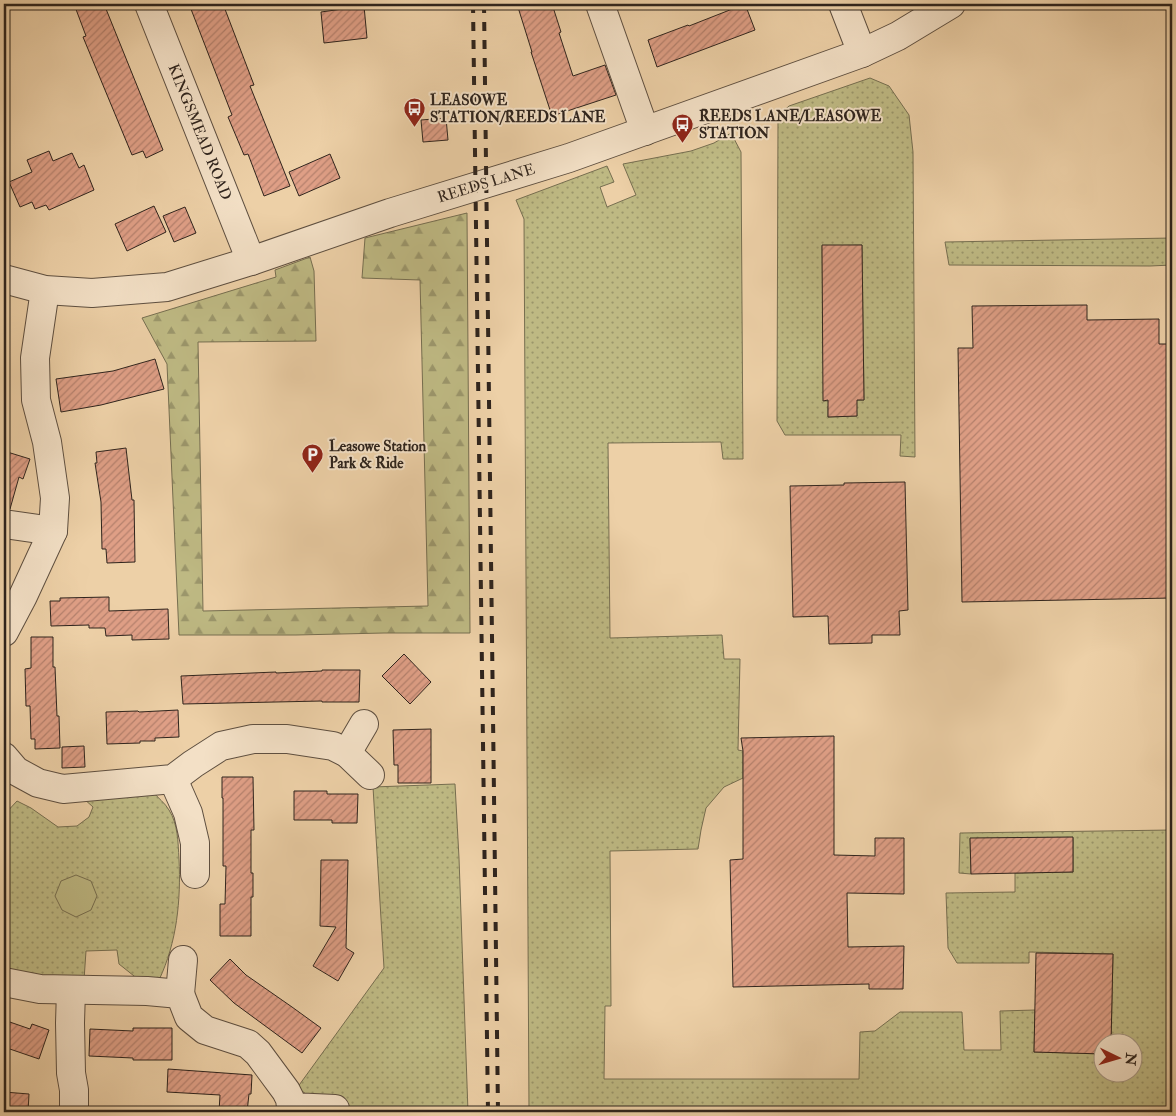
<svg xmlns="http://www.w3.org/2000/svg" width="1176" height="1116" viewBox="0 0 1176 1116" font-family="'IM FELL Double Pica',serif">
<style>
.grass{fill:url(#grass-dots);stroke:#766e50;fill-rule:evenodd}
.forest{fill:url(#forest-firs);stroke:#766e50}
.park{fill:#beb983;stroke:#766e50}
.building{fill:url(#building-hatch);stroke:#2f241d}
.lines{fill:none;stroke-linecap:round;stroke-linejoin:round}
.minor-casing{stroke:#5e4f40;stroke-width:30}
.minor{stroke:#f3e0c6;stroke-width:28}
.rail{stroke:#2f241d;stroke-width:4;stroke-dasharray:9 9;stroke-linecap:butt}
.labels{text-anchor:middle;stroke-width:4;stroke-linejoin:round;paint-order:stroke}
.poi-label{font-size:15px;font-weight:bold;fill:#2f241d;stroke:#f3e0c6;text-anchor:start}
.street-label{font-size:15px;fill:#2f241d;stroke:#f3e0c6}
</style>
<defs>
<pattern id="grass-dots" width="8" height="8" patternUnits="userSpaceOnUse" patternTransform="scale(1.25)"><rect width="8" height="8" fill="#beb983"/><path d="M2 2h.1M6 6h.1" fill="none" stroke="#9b966b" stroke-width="1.8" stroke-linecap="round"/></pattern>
<pattern id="forest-firs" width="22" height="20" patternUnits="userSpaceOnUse" patternTransform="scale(1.25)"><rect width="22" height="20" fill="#beb983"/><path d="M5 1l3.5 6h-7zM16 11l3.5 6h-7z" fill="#9b966b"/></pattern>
<pattern id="building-hatch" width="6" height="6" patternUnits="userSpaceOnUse" patternTransform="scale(1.25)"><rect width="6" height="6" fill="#df9f86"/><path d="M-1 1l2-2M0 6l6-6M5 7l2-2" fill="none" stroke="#b5816d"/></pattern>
</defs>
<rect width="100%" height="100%" fill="#edd0a7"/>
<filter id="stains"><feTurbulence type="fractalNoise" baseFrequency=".004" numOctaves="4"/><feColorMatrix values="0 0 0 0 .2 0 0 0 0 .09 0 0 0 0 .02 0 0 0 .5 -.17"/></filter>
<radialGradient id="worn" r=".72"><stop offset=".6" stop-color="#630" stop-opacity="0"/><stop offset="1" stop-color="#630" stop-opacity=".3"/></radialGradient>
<!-- grass -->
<g class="grass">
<path d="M 870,78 L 889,86 L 909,115 L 913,152 L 915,457 L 900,456 L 901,435 L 785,435 L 777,421 L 778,116 L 789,106 ZM 862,245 L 864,400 L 824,401 L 822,246 ZM 856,405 L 857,416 L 828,417 L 828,406 Z"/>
<path d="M 731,133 L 741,152 L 743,459 L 723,459 L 721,442 L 608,443 L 610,638 L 722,635 L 724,659 L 740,659 L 738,750 L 743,751 L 743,778 L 724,787 L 706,808 L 701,830 L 698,849 L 610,851 L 611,1006 L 605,1006 L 604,1079 L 859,1079 L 860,1032 L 875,1031 L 900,1012 L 962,1012 L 964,1050 L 1001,1050 L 1000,1011 L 1035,1010 L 1034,1052 L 1103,1054 L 1104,1074 L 1134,1074 L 1134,1044 L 1111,1043 L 1113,954 L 1029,952 L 1029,963 L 957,963 L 948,948 L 946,893 L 1015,892 L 1015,873 L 1073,872 L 1073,838 L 970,839 L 971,874 L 959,873 L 960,833 L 1172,830 L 1172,1112 L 529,1112 L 524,219 L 516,200 L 607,166 L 614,182 L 600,187 L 607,207 L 636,195 L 623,164 L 691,151 L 714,143 Z"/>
<path d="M 1172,238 L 1172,265 L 1150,266 L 949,265 L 945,242 Z"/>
<path d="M 455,784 L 459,858 L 468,1112 L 355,1112 L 340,1103 L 314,1099 L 297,1088 L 384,968 L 373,787 Z"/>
<path d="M 153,792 C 158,798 165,803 169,810 C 178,824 178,842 179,859 C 181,900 177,942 159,980 L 144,984 L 119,964 L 117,950 L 86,951 L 84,980 L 4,976 L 4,815 L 17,801 L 31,808 L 58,827 L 77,826 L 89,817 L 93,807 L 83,798 Z"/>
</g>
<!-- forest -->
<path class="forest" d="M 467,213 L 470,633 L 384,633 L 296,635 L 179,635 L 167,364 L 142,318 L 276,277 L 275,270 L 310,257 L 314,271 L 316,341 L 198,342 L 203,611 L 428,606 L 420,280 L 362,278 L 365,238 Z"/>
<!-- park -->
<path class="park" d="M 76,875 L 91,881 L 97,896 L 91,910 L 76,917 L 62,910 L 55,896 L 61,881 Z"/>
<!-- building -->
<g class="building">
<path d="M 74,4 L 104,4 L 163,150 L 146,158 L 143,151 L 132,155 L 83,37 L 86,36 Z"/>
<path d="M 189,4 L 223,4 L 254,85 L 250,86 L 290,186 L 264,196 L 248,154 L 244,155 L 228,117 L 232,115 Z"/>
<path d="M 517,4 L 552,4 L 561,32 L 559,33 L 573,76 L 605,65 L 616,95 L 552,116 L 531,52 L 532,52 Z"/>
<path d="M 745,4 L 755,30 L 657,67 L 648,40 L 688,25 L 689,26 Z"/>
<path d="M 364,6 L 367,38 L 324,43 L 321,12 Z"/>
<path d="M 446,118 L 448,140 L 423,142 L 421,120 Z"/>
<path d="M 49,151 L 53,161 L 72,153 L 79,168 L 84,165 L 94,190 L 49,210 L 46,205 L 35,209 L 32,202 L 20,207 L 9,182 L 32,172 L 27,160 Z"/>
<path d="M 330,154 L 340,178 L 299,196 L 289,172 Z"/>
<path d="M 154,206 L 166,232 L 127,251 L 115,224 Z"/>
<path d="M 185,207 L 196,233 L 174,242 L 163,216 Z"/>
<path d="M 822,245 L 862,245 L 864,400 L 857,400 L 857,416 L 828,417 L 828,400 L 823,401 Z"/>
<path d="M 1087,305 L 1087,320 L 1159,319 L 1159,344 L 1172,344 L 1172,598 L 962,602 L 958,348 L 973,348 L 972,306 Z"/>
<path d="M 155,359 L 164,389 L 101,405 L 61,412 L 56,379 L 113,371 Z"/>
<path d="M 126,448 L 132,500 L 134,500 L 135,562 L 107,563 L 106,549 L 102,549 L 101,502 L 95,463 L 97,463 L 96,452 Z"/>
<path d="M 4,451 L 30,459 L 23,479 L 19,477 L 10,509 L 4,509 Z"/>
<path d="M 905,482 L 908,610 L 899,611 L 900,635 L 872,635 L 872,643 L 829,644 L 828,616 L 793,617 L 790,486 L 844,485 L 844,483 Z"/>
<path d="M 109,597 L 109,611 L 168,609 L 169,639 L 132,640 L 132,635 L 106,636 L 105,628 L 89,628 L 89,625 L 51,626 L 50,601 L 60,601 L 60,598 Z"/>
<path d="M 31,637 L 53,637 L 53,667 L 55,667 L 57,716 L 59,716 L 60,748 L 35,749 L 35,739 L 31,739 L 30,706 L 26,706 L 25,669 L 31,668 Z"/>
<path d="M 404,654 L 431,682 L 410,704 L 382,676 Z"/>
<path d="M 322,670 L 360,670 L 359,702 L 322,702 L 322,701 L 183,704 L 181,676 L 276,672 L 276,673 L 322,671 Z"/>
<path d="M 178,710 L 179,737 L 155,738 L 155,741 L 140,741 L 140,743 L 107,744 L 106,712 L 138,711 L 139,712 Z"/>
<path d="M 431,729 L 431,783 L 398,783 L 398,765 L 394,765 L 393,730 Z"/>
<path d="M 834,736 L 834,855 L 875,856 L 875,838 L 904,838 L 904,894 L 847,893 L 848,947 L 904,946 L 903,989 L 869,989 L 869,984 L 733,987 L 730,860 L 743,859 L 743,751 L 741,738 Z"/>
<path d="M 84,746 L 85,767 L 62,768 L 62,747 Z"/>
<path d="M 222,777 L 253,777 L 254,830 L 251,830 L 251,873 L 253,873 L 253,897 L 251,897 L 251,936 L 220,936 L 220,904 L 225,904 L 226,866 L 223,866 L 223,798 L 222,798 Z"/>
<path d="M 294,791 L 327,791 L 327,794 L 358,794 L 357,823 L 332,823 L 332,820 L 294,820 Z"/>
<path d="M 1073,837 L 1073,872 L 971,874 L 970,838 Z"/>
<path d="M 321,860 L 348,860 L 346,948 L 354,953 L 338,981 L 313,966 L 336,927 L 320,926 Z"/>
<path d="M 1036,953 L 1113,954 L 1111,1044 L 1104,1044 L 1104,1054 L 1034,1052 Z"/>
<path d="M 230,959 L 246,975 L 292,1007 L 321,1028 L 302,1053 L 234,1003 L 210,980 Z"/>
<path d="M 4,1020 L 30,1029 L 32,1024 L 49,1030 L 39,1059 L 4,1047 Z"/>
<path d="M 133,1028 L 172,1028 L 172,1060 L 133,1060 L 133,1058 L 89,1056 L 90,1029 L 133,1031 Z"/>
<path d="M 168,1069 L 252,1075 L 251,1094 L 249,1094 L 247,1112 L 219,1112 L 220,1095 L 167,1092 Z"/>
<path d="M 4,1092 L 29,1094 L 28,1112 L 4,1112 Z"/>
</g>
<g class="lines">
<defs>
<g id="minor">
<path d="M 149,4 L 251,261"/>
<path d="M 600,4 L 645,131"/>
<path d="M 843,4 L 862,53"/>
<path d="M 4,279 L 45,290 L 92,293 L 167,287 L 251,261 L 390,213 L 569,158 L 862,53 L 898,36 L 951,4"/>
<path d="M 4,524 L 53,531"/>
<path d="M 4,632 L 23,596 L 53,531 L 55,498 L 47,442 L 36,400 L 35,358 L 45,290"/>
<path d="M 347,753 L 364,724"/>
<path d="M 4,757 L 16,771 L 38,783 L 63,789 L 173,779 L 193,764 L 221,746 L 253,739 L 287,739 L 333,746 L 347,753 L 370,775"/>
<path d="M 173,779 L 188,813 L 195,843 L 195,874"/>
<path d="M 4,982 L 40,989 L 147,991 L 180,994 L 189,1017 L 205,1030 L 248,1044 L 258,1053 L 286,1091 L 290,1099 L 291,1107 L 335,1109"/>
<path d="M 71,990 L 70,1023 L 71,1073 L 74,1090 L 74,1112"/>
<path d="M 180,994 L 183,960"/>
</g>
</defs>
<!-- minor casing -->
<use href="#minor" class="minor-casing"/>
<!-- minor -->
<use href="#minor" class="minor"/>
<!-- rail -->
<g class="rail">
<path d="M 473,4 L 488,1112"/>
<path d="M 484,4 L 498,1112"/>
</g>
</g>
<!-- icons -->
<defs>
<symbol id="bus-pin" viewBox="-11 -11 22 30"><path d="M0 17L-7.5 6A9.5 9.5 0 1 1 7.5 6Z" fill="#8f2418" stroke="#f3e0c6"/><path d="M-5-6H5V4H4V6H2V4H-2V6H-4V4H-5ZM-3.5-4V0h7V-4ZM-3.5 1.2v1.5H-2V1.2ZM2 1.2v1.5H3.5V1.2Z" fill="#fff"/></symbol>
<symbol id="parking-pin" viewBox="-11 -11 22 30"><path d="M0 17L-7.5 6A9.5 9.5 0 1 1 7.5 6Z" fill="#8f2418" stroke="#f3e0c6"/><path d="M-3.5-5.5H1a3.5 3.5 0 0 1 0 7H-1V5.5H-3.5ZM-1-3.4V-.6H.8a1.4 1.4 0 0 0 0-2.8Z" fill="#fff"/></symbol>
</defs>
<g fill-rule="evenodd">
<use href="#bus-pin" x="402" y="96" width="25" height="34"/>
<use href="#bus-pin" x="670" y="112" width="25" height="34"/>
<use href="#parking-pin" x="300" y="442" width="25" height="34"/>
</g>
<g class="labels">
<!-- poi labels -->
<g class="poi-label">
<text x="430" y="105">LEASOWE<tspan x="430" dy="17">STATION/REEDS LANE</tspan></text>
<text x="699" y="121">REEDS LANE/LEASOWE<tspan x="699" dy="17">STATION</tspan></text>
<text x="329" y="451">Leasowe Station<tspan x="329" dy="17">Park &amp; Ride</tspan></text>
</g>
<!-- street labels -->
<g class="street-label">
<text transform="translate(200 132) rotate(68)" y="5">KINGSMEAD ROAD</text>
<text transform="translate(486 183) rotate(-17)" y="5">REEDS LANE</text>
</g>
</g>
<!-- margin -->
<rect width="1176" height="1116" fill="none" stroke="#edd0a7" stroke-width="20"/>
<rect x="5" y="5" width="1166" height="1106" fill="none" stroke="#2f241d" stroke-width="2.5"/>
<rect x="10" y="10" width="1156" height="1096" fill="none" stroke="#2f241d"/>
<!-- north arrow -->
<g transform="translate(1118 1058) rotate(95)"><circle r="24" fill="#f3e0c6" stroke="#a59582"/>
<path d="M0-4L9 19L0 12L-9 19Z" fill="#8f2418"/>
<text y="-8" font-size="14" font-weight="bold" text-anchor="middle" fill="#2f241d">N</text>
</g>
<rect width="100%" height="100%" filter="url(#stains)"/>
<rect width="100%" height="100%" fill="url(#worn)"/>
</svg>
